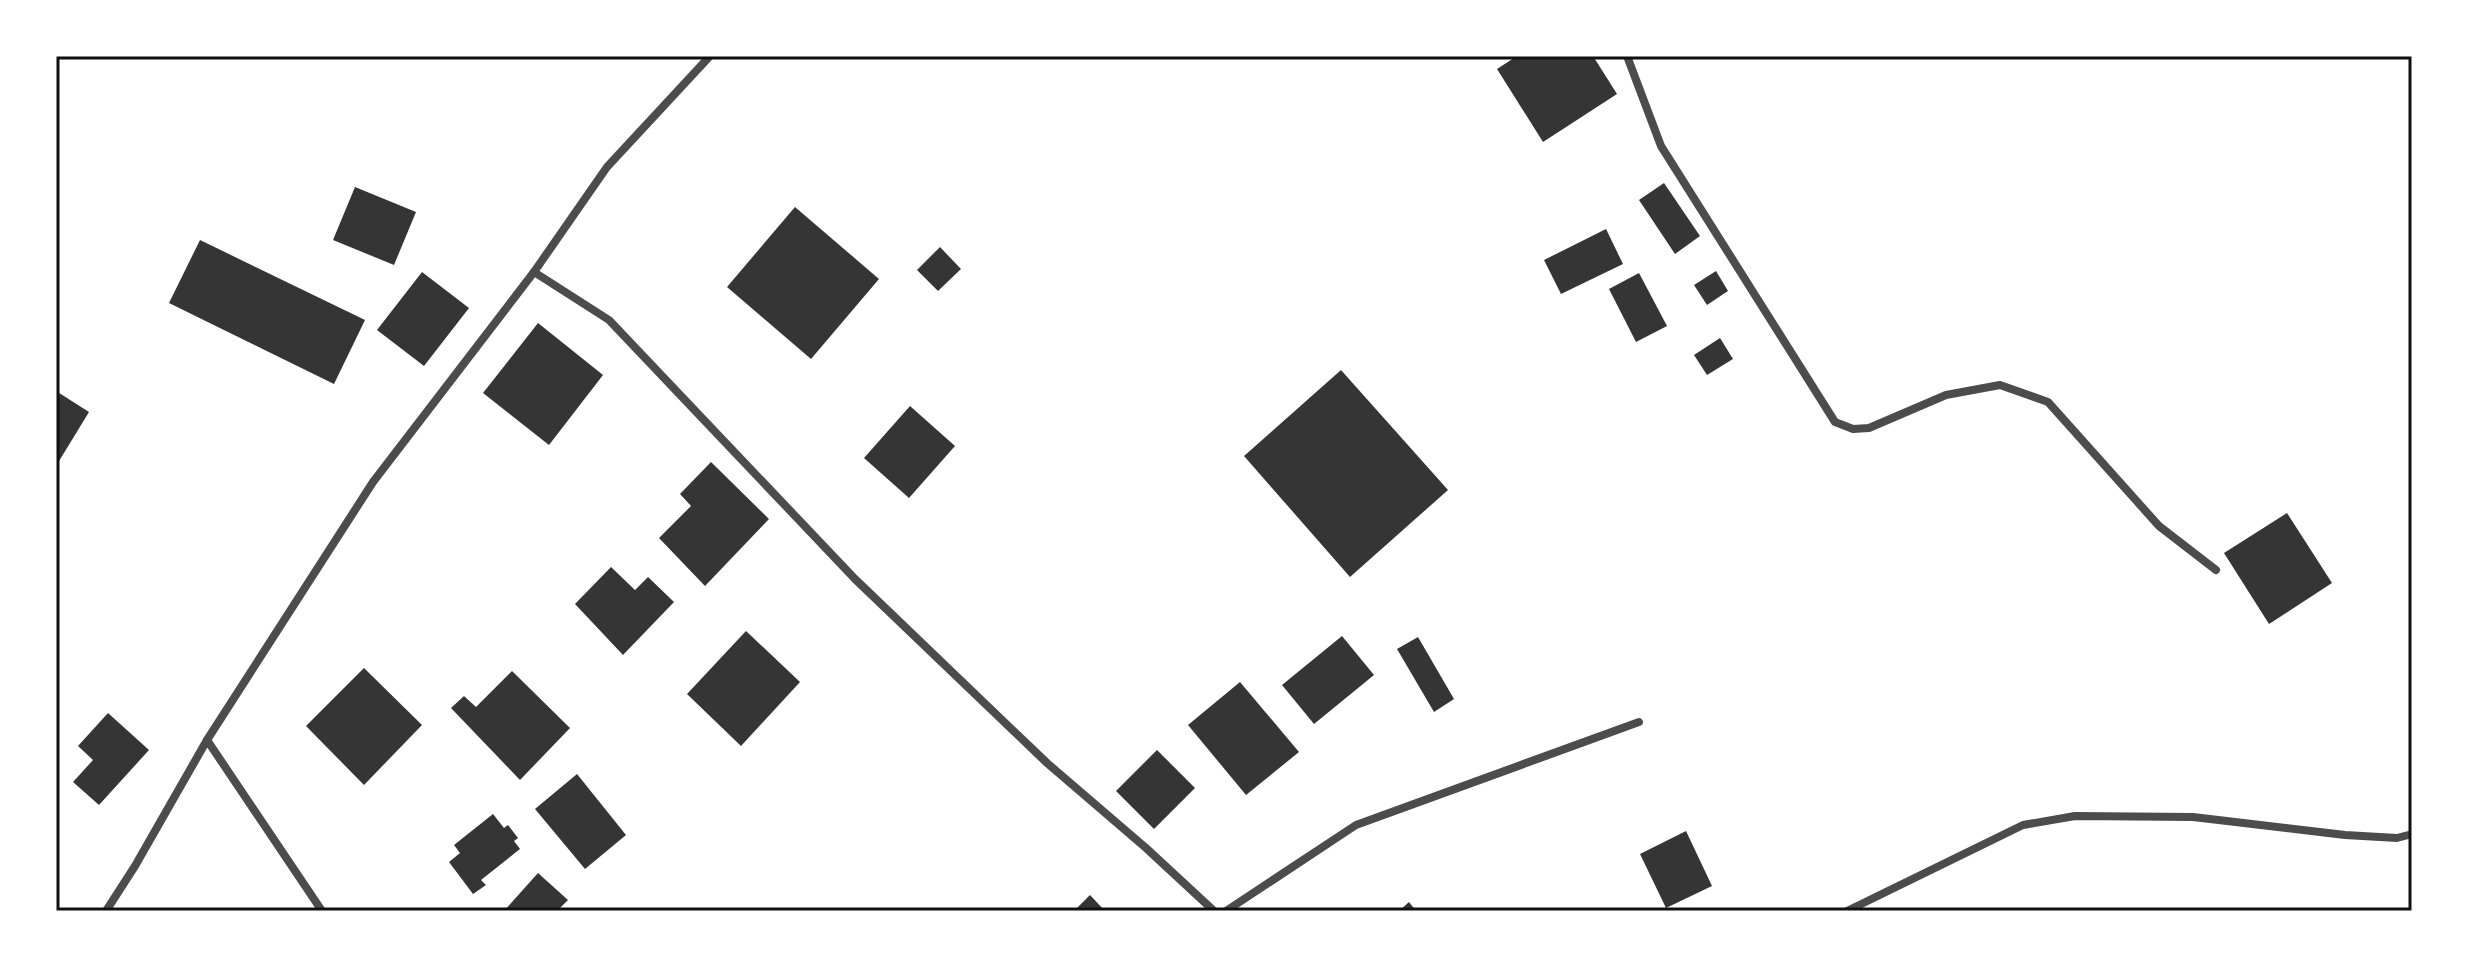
<svg xmlns="http://www.w3.org/2000/svg" width="2468" height="967" viewBox="0 0 2468 967" font-family="'Public Sans',sans-serif">
<style>
.building{fill:#353535}
.lines{fill:none;stroke-linecap:round;stroke-linejoin:round}
.minor{stroke:#4c4c4c;stroke-width:8}
.neatline{fill:none;stroke:#111;stroke-width:3}
</style>
<rect width="100%" height="100%" fill="#fff"/>
<!-- building -->
<g class="building">
<path d="M 1517,56 L 1593,56 L 1617,94 L 1543,142 L 1497,69 Z"/>
<path d="M 1664,183 L 1700,236 L 1675,254 L 1639,200 Z"/>
<path d="M 355,187 L 416,212 L 394,265 L 333,240 Z"/>
<path d="M 795,207 L 879,279 L 811,359 L 727,287 Z"/>
<path d="M 1606,229 L 1623,264 L 1561,294 L 1544,260 Z"/>
<path d="M 200,240 L 365,320 L 334,384 L 169,303 Z"/>
<path d="M 940,247 L 961,269 L 938,291 L 917,270 Z"/>
<path d="M 1716,271 L 1728,291 L 1707,305 L 1694,285 Z"/>
<path d="M 422,272 L 469,308 L 424,366 L 377,330 Z"/>
<path d="M 1639,273 L 1667,326 L 1636,342 L 1609,289 Z"/>
<path d="M 538,323 L 603,375 L 549,445 L 483,393 Z"/>
<path d="M 1720,338 L 1733,359 L 1707,375 L 1694,355 Z"/>
<path d="M 1341,370 L 1448,490 L 1350,577 L 1244,456 Z"/>
<path d="M 56,391 L 89,412 L 56,466 Z"/>
<path d="M 910,406 L 955,446 L 909,498 L 864,458 Z"/>
<path d="M 711,462 L 769,519 L 705,586 L 659,538 L 691,506 L 680,494 Z"/>
<path d="M 2287,513 L 2332,583 L 2269,624 L 2224,553 Z"/>
<path d="M 611,567 L 635,590 L 648,577 L 674,602 L 623,655 L 575,604 Z"/>
<path d="M 746,631 L 800,682 L 741,746 L 687,694 Z"/>
<path d="M 1342,636 L 1374,675 L 1314,724 L 1282,685 Z"/>
<path d="M 1418,637 L 1454,699 L 1434,712 L 1397,649 Z"/>
<path d="M 364,668 L 422,725 L 364,785 L 306,726 Z"/>
<path d="M 512,671 L 570,728 L 520,780 L 451,708 L 464,696 L 476,707 Z"/>
<path d="M 1240,682 L 1299,752 L 1246,795 L 1188,725 Z"/>
<path d="M 108,713 L 149,750 L 99,805 L 73,782 L 93,760 L 78,746 Z"/>
<path d="M 1157,750 L 1195,788 L 1154,829 L 1116,791 Z"/>
<path d="M 577,774 L 626,835 L 585,869 L 535,809 Z"/>
<path d="M 493,814 L 504,828 L 508,825 L 518,838 L 514,841 L 520,849 L 481,880 L 486,885 L 473,894 L 449,862 L 460,853 L 454,845 Z"/>
<path d="M 1686,831 L 1712,886 L 1666,908 L 1640,854 Z"/>
<path d="M 538,873 L 568,900 L 557,911 L 504,911 Z"/>
<path d="M 1090,895 L 1105,911 L 1074,911 Z"/>
<path d="M 1409,902 L 1416,911 L 1399,911 Z"/>
</g>
<g class="lines">
<!-- minor -->
<g class="minor">
<path d="M 1627,56 L 1661,146 L 1835,422 L 1853,429 L 1869,428 L 1946,395 L 2000,385 L 2048,402 L 2159,526 L 2216,570"/>
<path d="M 534,272 L 609,320 L 855,579 L 1047,763 L 1146,848 L 1214,911"/>
<path d="M 207,740 L 322,911"/>
<path d="M 106,911 L 135,866 L 207,740 L 373,482 L 534,272 L 607,167 L 710,56"/>
<path d="M 1226,911 L 1356,825 L 1639,722"/>
<path d="M 1847,911 L 2023,825 L 2075,816 L 2193,817 L 2345,835 L 2397,838 L 2412,834"/>
</g>
</g>
<!-- border -->
<rect width="2468" height="967" fill="none" stroke="#ffffff" stroke-width="116"/>
<rect x="58" y="58" width="2352" height="851" class="neatline"/>
</svg>
